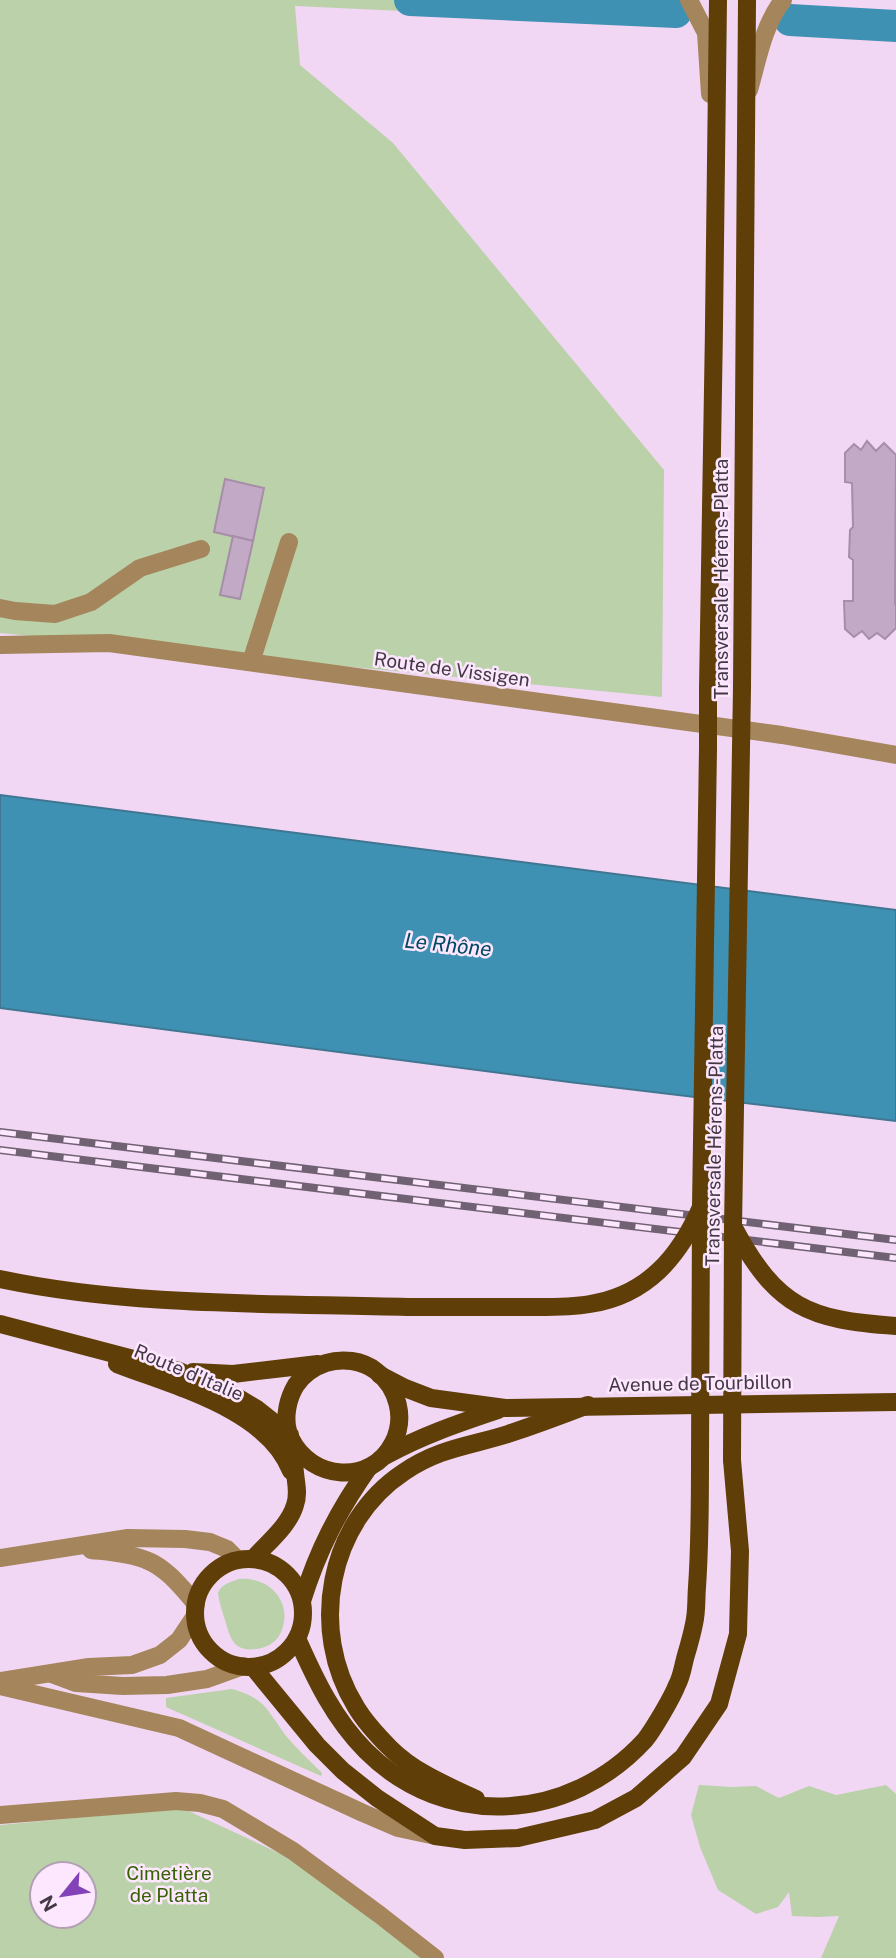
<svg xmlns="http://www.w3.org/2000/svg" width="896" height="1958" viewBox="0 0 896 1958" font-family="'Public Sans',sans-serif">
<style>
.green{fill:#bad1aa;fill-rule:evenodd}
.water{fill:#3f91b3;stroke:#407692;stroke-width:2}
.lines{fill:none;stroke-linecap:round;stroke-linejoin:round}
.canal{stroke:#3f91b3;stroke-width:32}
.building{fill:#c2a9c5;stroke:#a68da8;stroke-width:2}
.minor{stroke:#a5855b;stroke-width:18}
.major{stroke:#5f3e08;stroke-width:18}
.rail-casing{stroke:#716273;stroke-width:8}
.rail{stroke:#fce7fe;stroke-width:5;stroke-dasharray:16;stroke-linecap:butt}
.major-bridge{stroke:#5f3e08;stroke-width:18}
.labels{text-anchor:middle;stroke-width:5;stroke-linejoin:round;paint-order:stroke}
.street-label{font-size:19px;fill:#433844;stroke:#fce7fe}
.park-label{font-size:19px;fill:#376202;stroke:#fce7fe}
.water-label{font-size:21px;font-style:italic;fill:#004961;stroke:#fce7fe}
</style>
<rect width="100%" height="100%" fill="#f2d7f4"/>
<!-- green -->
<g class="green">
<path d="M 0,0 L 646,0 L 657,23 L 295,6 L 300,65 L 393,143 L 664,470 L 662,697 L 0,633 Z"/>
<path d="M 239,1579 C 271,1576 296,1605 279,1636 C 274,1644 265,1648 256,1649 C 233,1652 230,1637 225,1620 C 222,1611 219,1602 218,1593 C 221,1584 231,1582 239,1579 Z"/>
<path d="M 232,1689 C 265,1698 267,1710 286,1736 C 297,1749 310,1761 322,1773 L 321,1776 L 166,1707 L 166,1698 Z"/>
<path d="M 699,1785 L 732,1787 L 756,1786 L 779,1798 L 809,1786 L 836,1795 L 886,1785 L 896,1794 L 896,1958 L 821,1958 L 839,1916 L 818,1917 L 792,1916 L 789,1892 L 778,1907 L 756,1914 L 718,1890 L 700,1847 L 691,1815 Z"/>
<path d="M 182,1808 L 294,1860 L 421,1958 L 0,1958 L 0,1825 ZM 42,1874 L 84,1874 L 84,1916 L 42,1916 Z"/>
</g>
<!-- water -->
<path class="water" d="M 0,795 L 896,910 L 896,1121 L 569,1082 L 0,1008 Z"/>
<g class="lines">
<!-- canal -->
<g class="canal">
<path d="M 410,0 L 676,12"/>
<path d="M 790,20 L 896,26"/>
</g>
</g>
<!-- building -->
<g class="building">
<path d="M 867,441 L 876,451 L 884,443 L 896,455 L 895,604 L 896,605 L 896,628 L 885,639 L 877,633 L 869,639 L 862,631 L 854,637 L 845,629 L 844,601 L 853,601 L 853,560 L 849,557 L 850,530 L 853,527 L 852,483 L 845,482 L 845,453 L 854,444 L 861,450 Z"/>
<path d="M 225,479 L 264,488 L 253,541 L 214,532 Z"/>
<path d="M 233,536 L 253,541 L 240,599 L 220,595 Z"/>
</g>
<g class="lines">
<!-- minor -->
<g class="minor">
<path d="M 689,0 L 706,33 L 710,94"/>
<path d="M 749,90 C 758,59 763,26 783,0"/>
<path d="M 0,608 L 15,611 L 55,614 L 91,602 L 140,568 L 201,549"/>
<path d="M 0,645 L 109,643 L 782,735 L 896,755"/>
<path d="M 251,662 L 289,542"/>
<path d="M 91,1550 C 109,1552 129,1553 146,1560 C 167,1568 182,1588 196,1604"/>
<path d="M 0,1558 L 128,1538 L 185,1539 L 210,1542 L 227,1549 L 238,1560"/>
<path d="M 52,1674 L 76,1683 L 123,1686 L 167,1685 L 207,1679 L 243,1666"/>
<path d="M 0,1681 L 89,1667 L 132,1665 L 160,1655 L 179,1640 L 195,1616"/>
<path d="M 0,1686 L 179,1728 L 363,1813 L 398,1828 L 431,1835"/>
<path d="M 0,1815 L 176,1801 L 200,1803 L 223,1809 L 293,1851 L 380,1915 L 435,1958"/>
</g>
<!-- major -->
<g class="major">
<path d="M 742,688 L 747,0"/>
<path d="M 708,689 C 713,459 715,230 718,0"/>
<path d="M 701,1207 L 708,748"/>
<path d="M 0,1279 C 133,1307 272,1303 408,1307"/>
<path d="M 0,1324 L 179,1371 L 237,1397 L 257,1409 L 290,1435"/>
<path d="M 117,1364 C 173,1386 267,1409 291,1471"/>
<path d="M 193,1372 L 233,1374 L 318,1364"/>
<path d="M 380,1375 L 405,1388 L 431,1398 L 505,1408 L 896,1402"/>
<path d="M 385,1456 C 421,1436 459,1423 498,1410"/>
<path d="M 253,1559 C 267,1543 289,1526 295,1505 C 299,1494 296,1483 295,1473 C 294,1462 293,1452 291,1441 C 291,1438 289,1435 288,1431 C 284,1416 288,1398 296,1385 C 303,1375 314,1367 326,1363 C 342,1358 362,1360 376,1371 C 398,1388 406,1418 393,1443 C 371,1486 311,1480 291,1439"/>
<circle cx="249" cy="1613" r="54"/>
<path d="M 302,1601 C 318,1550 338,1511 369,1467"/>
<path d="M 297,1638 C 315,1679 334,1719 366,1751 C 446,1831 570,1822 645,1740 C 653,1730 672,1698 677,1685 C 682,1676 683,1665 686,1655 C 689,1645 692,1634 694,1624 C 697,1612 696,1599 697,1587 C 700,1545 700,1502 700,1460"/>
<path d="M 253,1667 L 317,1745 L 343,1771 L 377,1798 L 435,1836 L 465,1840 L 518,1838 L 595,1820 L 636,1798 L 683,1757 L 719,1704 L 738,1634 L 740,1551 L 732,1460"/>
<path d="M 476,1799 C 446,1785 414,1772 390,1748 C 378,1736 365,1722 356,1707 C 308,1630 328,1522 404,1472 C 439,1448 470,1446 508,1434 C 535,1425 562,1415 588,1405"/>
</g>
<defs>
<g id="rail">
<path d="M 0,1132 L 896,1240"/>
<path d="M 0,1150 L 896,1258"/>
</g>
</defs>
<!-- rail casing -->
<use href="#rail" class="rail-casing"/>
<!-- rail -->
<use href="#rail" class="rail"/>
<!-- major-bridge -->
<g class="major-bridge">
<path d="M 708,748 L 708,689"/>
<path d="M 734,1228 C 777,1308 809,1320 896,1326"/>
<path d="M 408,1307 C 445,1307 483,1307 520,1307 C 543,1307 567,1308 590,1304 C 647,1295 679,1257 701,1207"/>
<path d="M 700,1460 L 701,1214"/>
<path d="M 732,1460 L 733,1227 L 742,688"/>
</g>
</g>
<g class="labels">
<!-- street labels -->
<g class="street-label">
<text transform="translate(721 579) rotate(-90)" y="7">Transversale Hérens-Platta</text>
<text transform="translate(452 669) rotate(8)" y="7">Route de Vissigen</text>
<text transform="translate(714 1146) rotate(-89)" y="7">Transversale Hérens-Platta</text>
<text transform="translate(189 1372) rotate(23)" y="7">Route d'Italie</text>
<text transform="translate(700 1383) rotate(-1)" y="7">Avenue de Tourbillon</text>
</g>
<!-- park labels -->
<g class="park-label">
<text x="169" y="1880">Cimetière<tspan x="169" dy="22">de Platta</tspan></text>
</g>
<!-- water labels -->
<g class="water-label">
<text transform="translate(448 945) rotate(6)" y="7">Le Rhône</text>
</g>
</g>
<!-- north arrow -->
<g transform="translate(63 1895) rotate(240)"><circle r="33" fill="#fce7fe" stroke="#b2a1b4" stroke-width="2"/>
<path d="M0-5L12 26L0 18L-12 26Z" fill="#8342b7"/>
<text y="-10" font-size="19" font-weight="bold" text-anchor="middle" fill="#433844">N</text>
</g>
</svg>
